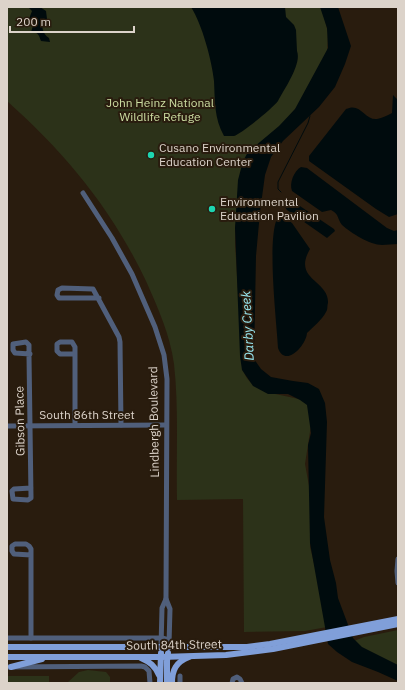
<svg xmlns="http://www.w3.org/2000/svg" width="405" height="690" viewBox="0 0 405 690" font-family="'IBM Plex Sans',sans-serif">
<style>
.green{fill:#2c3219}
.water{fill:#000b0d}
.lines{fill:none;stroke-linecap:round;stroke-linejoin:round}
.stream{stroke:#000b0d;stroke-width:1}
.minor{stroke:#505f7b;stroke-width:5}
.major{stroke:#809fd9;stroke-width:6}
.poi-dot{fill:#1dd5b1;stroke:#291c0e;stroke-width:1.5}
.labels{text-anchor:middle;stroke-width:4;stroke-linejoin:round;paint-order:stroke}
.park-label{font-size:12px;fill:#ccdda2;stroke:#291c0e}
.poi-label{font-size:12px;fill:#dcd3ca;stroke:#291c0e;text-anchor:start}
.street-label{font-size:12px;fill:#dcd3ca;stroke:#291c0e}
.water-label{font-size:13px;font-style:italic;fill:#9aebf5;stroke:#291c0e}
</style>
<rect width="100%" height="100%" fill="#291c0e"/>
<!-- green -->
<g class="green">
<path d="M 7,7 L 320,7 L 323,12 L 328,33 L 327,55 L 318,81 L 282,125 L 235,226 L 235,244 L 243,370 C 252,397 286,393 307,402 L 311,425 L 305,464 L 311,497 L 310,547 L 319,583 L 327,627 L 305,631 L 244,632 L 243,499 L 177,500 C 176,456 179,408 174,364 C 170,335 158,308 146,281 C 111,208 67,155 7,101 Z"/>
<path d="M 398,630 L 398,671 L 344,645 L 364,637 Z"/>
<path d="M 88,670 L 106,672 L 110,677 L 110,683 L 67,683 L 79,672 Z"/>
<rect x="7" y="676" width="42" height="7"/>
</g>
<!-- water -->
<g class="water">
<path d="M 28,7 L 40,7 L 46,11 L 47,19 L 42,19 C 42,26 42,34 49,38 L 50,42 L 41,41 C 39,36 39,32 31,32 L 33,26 L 27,24 L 32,11 Z"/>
<path d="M 191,7 L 285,7 L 286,17 L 294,25 L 296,30 L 297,51 C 302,64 284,89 278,101 C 273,108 241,134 234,136 C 231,136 227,136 224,136 C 214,118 215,101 214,81 C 212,61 202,24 191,7 Z"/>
<path d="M 320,7 L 338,7 L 351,46 L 345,64 L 335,87 L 319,107 L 283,141 L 271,157 L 265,175 L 260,212 L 256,256 L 254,359 L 261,369 L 271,377 L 293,381 L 308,383 L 319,389 L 325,403 L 327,422 L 324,517 L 330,560 L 336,583 L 338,598 L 353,638 L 362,647 L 398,665 L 398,681 L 378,672 L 352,662 L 337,652 L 328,644 L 310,543 L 308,445 L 311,433 L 307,405 L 300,400 L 288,394 L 268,394 L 253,386 L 242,370 L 240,356 L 235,228 L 238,180 L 243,161 L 248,152 L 279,126 L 295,109 L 328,48 L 327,28 Z"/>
<path d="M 393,95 L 398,100 L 398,214 L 389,217 L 376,209 L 309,161 L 309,156 L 346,109 C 361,102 364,120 377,119 C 382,118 388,115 392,113 Z"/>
<path d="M 301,167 L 307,168 L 387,228 L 394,231 L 398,230 L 398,244 C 393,244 387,245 382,245 C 370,245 351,233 342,225 C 337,219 340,215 331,210 L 322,212 L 292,191 C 289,183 294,171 301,167 Z"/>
<path d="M 291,200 L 334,229 L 335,231 L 327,238 L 287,210 L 285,207 L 288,202 Z"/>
<path d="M 280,214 L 292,223 L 310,249 C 292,280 329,280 328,303 C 327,305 328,310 326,312 C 322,320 313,327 307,333 C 306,346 285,368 278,348 C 277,324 265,228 280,214 Z"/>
</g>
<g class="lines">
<!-- stream -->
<path class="stream" d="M 281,192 L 278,189 L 278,182 L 308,123 L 310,116"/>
<!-- minor -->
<g class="minor">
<path d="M 83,193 L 112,238 L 132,274 L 155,327 L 164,355 L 167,379 L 166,599 L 162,608 L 161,647"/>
<path d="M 99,298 L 59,298 L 57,295 L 58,290 L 62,288 L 93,289 L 119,337 L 120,342 L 121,425"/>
<path d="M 30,354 L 15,353 L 13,350 L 13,344 L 26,342 L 29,345 L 29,356 L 31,496 L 31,498 L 28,500 L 13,499 L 12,491 L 14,489 L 31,488"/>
<path d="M 75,354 L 60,354 L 57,351 L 57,344 L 60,342 L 72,342 L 75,347 L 75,425"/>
<path d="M 7,426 L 166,425"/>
<path d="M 31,555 L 14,554 L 12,551 L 12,546 L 15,544 L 26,544 L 29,546 L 31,549 L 31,638"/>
<path d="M 398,559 L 397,571 L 398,583"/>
<path d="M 166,599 L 170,609 L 169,644"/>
<path d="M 7,638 L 162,638 L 169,640"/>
<path d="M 7,667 L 141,666 L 145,667 L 149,671 L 150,683"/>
<path d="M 180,676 L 180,683"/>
<path d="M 232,683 L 233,679 L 237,677 L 240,679 L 242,683"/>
</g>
<!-- major -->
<g class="major">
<path d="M 7,647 L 247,647 L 270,644 L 398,619"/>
<path d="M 7,657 L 161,657 L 226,655 L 273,649 L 398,624"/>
<path d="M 141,658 C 150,662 155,666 159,675"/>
<path d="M 11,667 L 42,659"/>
<path d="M 160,683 L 161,653"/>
<path d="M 167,683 L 167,661 L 168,653"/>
<path d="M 172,683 C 172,670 176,662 189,657"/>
</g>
</g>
<!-- markers -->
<g class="poi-dot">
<circle cx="151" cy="155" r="4"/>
<circle cx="212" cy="209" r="4"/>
</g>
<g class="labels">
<!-- park labels -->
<g class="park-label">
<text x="160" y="107">John Heinz National<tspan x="160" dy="14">Wildlife Refuge</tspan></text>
</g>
<!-- poi labels -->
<g class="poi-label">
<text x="159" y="152">Cusano Environmental<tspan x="159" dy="14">Education Center</tspan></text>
<text x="220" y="206">Environmental<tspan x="220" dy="14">Education Pavilion</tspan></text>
</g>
<!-- street labels -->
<g class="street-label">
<text x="87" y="419">South 86th Street</text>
<text transform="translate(20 421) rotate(-91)" y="4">Gibson Place</text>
<text transform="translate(154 422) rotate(-91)" y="4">Lindbergh Boulevard</text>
<text transform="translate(174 645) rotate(-1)" y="4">South 84th Street</text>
</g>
<!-- water labels -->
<g class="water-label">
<text transform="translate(247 326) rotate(-93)" y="5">Darby Creek</text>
</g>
</g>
<!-- border -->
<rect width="405" height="690" fill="none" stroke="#dcd3ca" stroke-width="16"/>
<!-- scale -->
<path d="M10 26v6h124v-6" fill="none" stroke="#dcd3ca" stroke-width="2"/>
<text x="16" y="26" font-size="12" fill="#dcd3ca" stroke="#291c0e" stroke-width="3" paint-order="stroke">200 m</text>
</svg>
